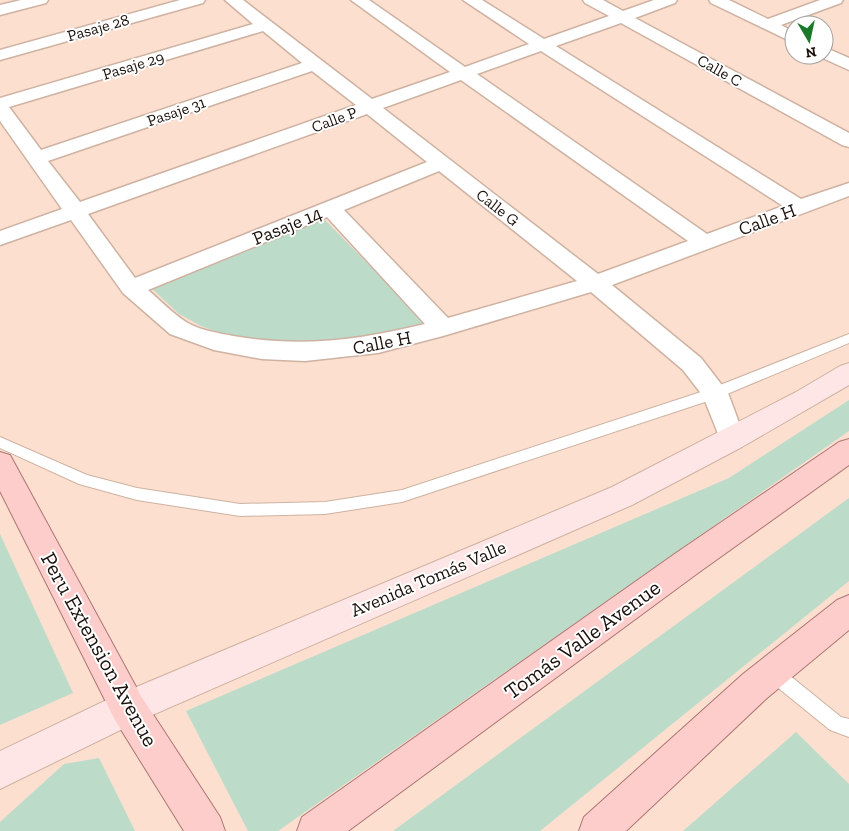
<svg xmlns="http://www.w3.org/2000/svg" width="849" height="831" viewBox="0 0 849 831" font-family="'Zilla Slab',serif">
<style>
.green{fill:#bcdcc9}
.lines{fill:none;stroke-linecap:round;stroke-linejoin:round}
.lane-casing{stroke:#ceb2a2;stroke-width:2}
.street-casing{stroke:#ceb2a2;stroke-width:3}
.secondary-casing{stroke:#ceb2a2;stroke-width:2}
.primary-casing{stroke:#ad7673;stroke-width:2}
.lane{fill:#fff;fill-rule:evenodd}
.street{fill:#fff;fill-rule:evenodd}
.secondary{fill:#fee6e6;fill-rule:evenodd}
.primary{fill:#fdcdcc;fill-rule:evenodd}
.labels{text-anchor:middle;stroke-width:4;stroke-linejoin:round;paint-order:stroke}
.far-street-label{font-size:16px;fill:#1b110c;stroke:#fff}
.street-label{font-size:19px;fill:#1b110c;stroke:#fff}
.near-street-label{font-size:22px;fill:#1b110c;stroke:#fff}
</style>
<rect width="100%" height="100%" fill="#fcdfcf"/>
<!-- green -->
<g class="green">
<path d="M 322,217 L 428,325 L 373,341 L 300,347 L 231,337 L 201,326 L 179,314 L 150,287 Z"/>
<path d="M 849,400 L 849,431 L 278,831 L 248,831 L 186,711 L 729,478 Z"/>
<path d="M 849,498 L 849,581 L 540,831 L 393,831 Z"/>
<path d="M 0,534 L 73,693 L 0,725 Z"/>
<path d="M 796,732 L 849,784 L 849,831 L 683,831 Z"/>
<path d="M 99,758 L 135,831 L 0,831 L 0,822 L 64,764 Z"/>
</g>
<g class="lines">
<defs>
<g id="lane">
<path d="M 849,334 L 849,343 L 720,397 L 402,502 L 325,514 L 240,516 L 137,500 L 79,484 L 0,448 L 0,437 L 87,475 L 137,488 L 240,504 L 325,502 L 402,490 L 710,389 Z"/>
<path d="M 772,664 L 778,666 L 841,717 L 849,719 L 849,737 L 830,730 L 766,678 L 763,672 L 766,666 Z"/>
</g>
<g id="street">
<path d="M 21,0 L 48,0 L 46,3 L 0,15 L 0,5 Z"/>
<path d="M 180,0 L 205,0 L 203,3 L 0,60 L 0,50 Z"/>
<path d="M 225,0 L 243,0 L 372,99 L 450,72 L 351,0 L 369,0 L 465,67 L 529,44 L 463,0 L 482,0 L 544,39 L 609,16 L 585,3 L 583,0 L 603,0 L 623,11 L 654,0 L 677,0 L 675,3 L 635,18 L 849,133 L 849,147 L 842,145 L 621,23 L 556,46 L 801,199 L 849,183 L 849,196 L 612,285 L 701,358 L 728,393 L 745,439 L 741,446 L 732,449 L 723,446 L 703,396 L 683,370 L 591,292 L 443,336 L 378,353 L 305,361 L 262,359 L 214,350 L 170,334 L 123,293 L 71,220 L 0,245 L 0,231 L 62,209 L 0,121 L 0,98 L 253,24 ZM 263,31 L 302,63 L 41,150 L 9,107 ZM 541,51 L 783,206 L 707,234 L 477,74 ZM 312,71 L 356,105 L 80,202 L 48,161 ZM 461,80 L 688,241 L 598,274 L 383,108 ZM 367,114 L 427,162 L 135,278 L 88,214 ZM 439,171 L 577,281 L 448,318 L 344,210 ZM 327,217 L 425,324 C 359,340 301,348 233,336 C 218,333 199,330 186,322 C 172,313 160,300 148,290 Z"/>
<path d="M 709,0 L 729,0 L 768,19 L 820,0 L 843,0 L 841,3 L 781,25 L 794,32 L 794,43 L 711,3 Z"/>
<path d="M 824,47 L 849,58 L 849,70 L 818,56 L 824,55 Z"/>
</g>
<path id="secondary" d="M 849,363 L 849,385 L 742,447 L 632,505 L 141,720 L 0,789 L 0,751 L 115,696 L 612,487 L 796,392 L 840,366 Z"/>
<g id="primary">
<path d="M 849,439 L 849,465 L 698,573 L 348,831 L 297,831 L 302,817 L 676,553 L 839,442 Z"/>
<path d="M 0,452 L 10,455 L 141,696 L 220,817 L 225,831 L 184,831 L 115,720 L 0,491 Z"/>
<path d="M 849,595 L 849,630 L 767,698 L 626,831 L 579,831 L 584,817 L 743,674 L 837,600 Z"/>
</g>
</defs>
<!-- lane casing -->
<use href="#lane" class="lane-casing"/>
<!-- street casing -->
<use href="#street" class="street-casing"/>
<!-- secondary casing -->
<use href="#secondary" class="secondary-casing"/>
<!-- primary casing -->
<use href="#primary" class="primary-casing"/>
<!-- lane -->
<use href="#lane" class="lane"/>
<!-- street -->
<use href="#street" class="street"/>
<!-- secondary -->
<use href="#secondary" class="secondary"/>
<!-- primary -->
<use href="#primary" class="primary"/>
</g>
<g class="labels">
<!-- far-street labels -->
<g class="far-street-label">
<text transform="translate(98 27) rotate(-16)" y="6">Pasaje 28</text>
<text transform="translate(133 65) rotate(-17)" y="6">Pasaje 29</text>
<text transform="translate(720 70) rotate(29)" y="6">Calle C</text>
<text transform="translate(176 111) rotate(-19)" y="6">Pasaje 31</text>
<text transform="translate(334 119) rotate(-20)" y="6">Calle P</text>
<text transform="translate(498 207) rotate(38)" y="6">Calle G</text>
</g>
<!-- street labels -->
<g class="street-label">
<text transform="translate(767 219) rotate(-20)" y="7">Calle H</text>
<text transform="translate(287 225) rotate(-22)" y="7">Pasaje 14</text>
<text transform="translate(382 342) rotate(-11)" y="7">Calle H</text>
<text transform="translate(428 578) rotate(-23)" y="7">Avenida Tomás Valle</text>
</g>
<!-- near-street labels -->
<g class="near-street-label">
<text transform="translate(582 639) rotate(-36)" y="8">Tomás Valle Avenue</text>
<text transform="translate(100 649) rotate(61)" y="8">Peru Extension Avenue</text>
</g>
</g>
<!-- north arrow -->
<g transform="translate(809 40) rotate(171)"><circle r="24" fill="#ffffff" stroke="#a4a09e"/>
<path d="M0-4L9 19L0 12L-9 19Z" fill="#197929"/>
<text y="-8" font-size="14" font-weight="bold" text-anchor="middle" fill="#1b110c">N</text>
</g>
</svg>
